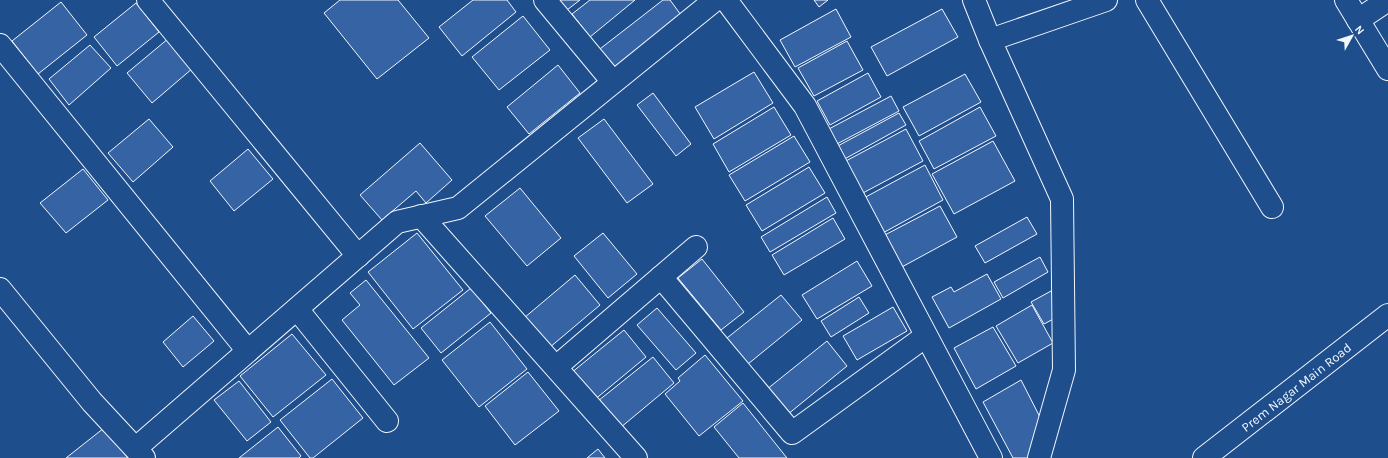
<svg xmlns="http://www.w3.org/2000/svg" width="1388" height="458" viewBox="0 0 1388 458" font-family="Karla,sans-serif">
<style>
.building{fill:#3563a3;stroke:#f2f6ff}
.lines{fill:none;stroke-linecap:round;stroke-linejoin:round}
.street-casing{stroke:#f2f6ff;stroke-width:24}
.secondary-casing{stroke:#f2f6ff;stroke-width:24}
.primary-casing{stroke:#f2f6ff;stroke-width:24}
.street{stroke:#1f4e8c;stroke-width:22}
.secondary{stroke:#1f4e8c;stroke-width:22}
.primary{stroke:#1f4e8c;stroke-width:22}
.labels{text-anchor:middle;stroke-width:3;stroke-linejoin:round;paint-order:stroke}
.street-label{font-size:13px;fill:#f2f6ff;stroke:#1f4e8c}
</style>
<rect width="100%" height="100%" fill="#1f4e8c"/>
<!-- building -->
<g class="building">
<path d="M 340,0 L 398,0 L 429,38 L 377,79 L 324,13 Z"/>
<path d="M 473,0 L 507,0 L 516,12 L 462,56 L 439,27 Z"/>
<path d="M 559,0 L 580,0 L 567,10 Z"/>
<path d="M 590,0 L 635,0 L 590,37 L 572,14 Z"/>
<path d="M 663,0 L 670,0 L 681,15 L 611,70 L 596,52 Z"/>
<path d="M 814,0 L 828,0 L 819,7 Z"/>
<path d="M 61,2 L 87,35 L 38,74 L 12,41 Z"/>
<path d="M 136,3 L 159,32 L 117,66 L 94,37 Z"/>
<path d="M 836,9 L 851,37 L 795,67 L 780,40 Z"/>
<path d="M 942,9 L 958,37 L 887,76 L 871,47 Z"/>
<path d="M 523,16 L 550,50 L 499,90 L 472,57 Z"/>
<path d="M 169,38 L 193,68 L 152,103 L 127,73 Z"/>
<path d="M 847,41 L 863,70 L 814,96 L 798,68 Z"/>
<path d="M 90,45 L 111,68 L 69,105 L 49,79 Z"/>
<path d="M 558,65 L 580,93 L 529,134 L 507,107 Z"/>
<path d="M 754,72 L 773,103 L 714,139 L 695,107 Z"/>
<path d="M 868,73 L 881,97 L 830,125 L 817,101 Z"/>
<path d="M 965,74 L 981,102 L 919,136 L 903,107 Z"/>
<path d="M 653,93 L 691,144 L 676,156 L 637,105 Z"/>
<path d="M 891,96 L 899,111 L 835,145 L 827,130 Z"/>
<path d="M 774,107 L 791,135 L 729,172 L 713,144 Z"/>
<path d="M 980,107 L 996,136 L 934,169 L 919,141 Z"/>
<path d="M 899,113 L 906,125 L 841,161 L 834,148 Z"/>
<path d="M 149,119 L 173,147 L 133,182 L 108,153 Z"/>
<path d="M 604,119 L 653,184 L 627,203 L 578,138 Z"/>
<path d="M 906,129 L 923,161 L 861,194 L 844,162 Z"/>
<path d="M 794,136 L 810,162 L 745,201 L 729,175 Z"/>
<path d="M 993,141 L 1015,181 L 954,214 L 932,174 Z"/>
<path d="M 420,143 L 452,180 L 426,203 L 416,191 L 382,220 L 360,195 Z"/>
<path d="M 248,149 L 273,179 L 234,211 L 210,181 Z"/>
<path d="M 925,165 L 943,200 L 881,234 L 862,199 Z"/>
<path d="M 809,167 L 825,193 L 762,231 L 746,205 Z"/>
<path d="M 83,169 L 108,200 L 66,233 L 40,203 Z"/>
<path d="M 520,188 L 561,238 L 527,266 L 485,216 Z"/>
<path d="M 827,197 L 836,213 L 770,252 L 761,237 Z"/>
<path d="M 940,206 L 957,237 L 900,268 L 883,236 Z"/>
<path d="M 1027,217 L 1037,234 L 985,263 L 975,246 Z"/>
<path d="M 833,218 L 845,239 L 784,275 L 772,255 Z"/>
<path d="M 417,233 L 463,290 L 413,329 L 368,272 Z"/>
<path d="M 603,233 L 637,274 L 608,298 L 574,256 Z"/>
<path d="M 1040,257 L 1048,272 L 1003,298 L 994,282 Z"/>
<path d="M 702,259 L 744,312 L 721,330 L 678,278 Z"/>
<path d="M 857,261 L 872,286 L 817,319 L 802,295 Z"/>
<path d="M 987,274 L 1001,299 L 949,328 L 932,297 L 951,287 L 954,292 Z"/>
<path d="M 575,275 L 600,305 L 549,348 L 524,318 Z"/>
<path d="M 366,280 L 429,358 L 394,385 L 342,320 L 360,305 L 350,293 Z"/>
<path d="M 471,288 L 491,313 L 441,353 L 421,328 Z"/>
<path d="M 1051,291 L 1063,314 L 1044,324 L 1031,302 Z"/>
<path d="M 781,295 L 802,320 L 748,364 L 727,338 Z"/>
<path d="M 859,297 L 869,313 L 831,337 L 821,321 Z"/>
<path d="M 1032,305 L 1053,343 L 1018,363 L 996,326 Z"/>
<path d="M 893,307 L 907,331 L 857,360 L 843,336 Z"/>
<path d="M 657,308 L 696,353 L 676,370 L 637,325 Z"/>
<path d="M 193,316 L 214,341 L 183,367 L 163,342 Z"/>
<path d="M 490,322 L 527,369 L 479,407 L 442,360 Z"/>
<path d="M 993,327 L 1016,366 L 976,389 L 954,348 Z"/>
<path d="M 624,330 L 646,357 L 593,401 L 571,373 Z"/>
<path d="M 292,334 L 326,375 L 273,417 L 240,376 Z"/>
<path d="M 827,341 L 847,366 L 787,415 L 766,390 Z"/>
<path d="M 705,355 L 743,401 L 699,436 L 665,394 L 680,381 L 678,378 Z"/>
<path d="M 653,357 L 674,383 L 620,428 L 598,401 Z"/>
<path d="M 528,372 L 559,411 L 515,445 L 485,406 Z"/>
<path d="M 332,379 L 363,418 L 313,458 L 310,458 L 280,420 Z"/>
<path d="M 1021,380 L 1044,425 L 1033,458 L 1013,458 L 983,402 Z"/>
<path d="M 239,381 L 271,422 L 247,441 L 214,400 Z"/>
<path d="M 743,403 L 787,458 L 739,458 L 714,427 Z"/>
<path d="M 278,427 L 301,456 L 299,458 L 239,458 Z"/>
<path d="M 104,428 L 128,458 L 66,458 Z"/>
<path d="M 598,449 L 605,458 L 587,458 Z"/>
</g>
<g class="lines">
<defs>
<g id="street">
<path d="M 148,0 L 358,256"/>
<path d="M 545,0 L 613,82"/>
<path d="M 726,0 L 805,106 L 991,458"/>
<path d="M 1147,0 L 1272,207"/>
<path d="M 1346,0 L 1388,69"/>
<path d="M 1358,20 L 1388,0"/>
<path d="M 990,40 L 1106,0"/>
<path d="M 0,45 L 248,351"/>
<path d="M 421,216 L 636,458"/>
<path d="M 661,277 L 792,433 L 926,336"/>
<path d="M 0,289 L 92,402 L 144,458"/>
<path d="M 297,309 L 387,421"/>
<path d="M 556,367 L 696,247"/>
<path d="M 136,448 L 397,222 L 458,208 L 715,0"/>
</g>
<path id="secondary" d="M 1204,458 L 1388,315"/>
<path id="primary" d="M 974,0 L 990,40 L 1062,199 L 1064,370 L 1039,458"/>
</defs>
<!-- street casing -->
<use href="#street" class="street-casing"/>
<!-- secondary casing -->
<use href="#secondary" class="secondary-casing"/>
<!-- primary casing -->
<use href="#primary" class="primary-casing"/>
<!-- street -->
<use href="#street" class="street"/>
<!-- secondary -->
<use href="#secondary" class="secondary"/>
<!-- primary -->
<use href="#primary" class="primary"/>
</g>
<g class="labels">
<!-- street labels -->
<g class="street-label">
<text transform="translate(1296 387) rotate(-38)" y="5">Prem Nagar Main Road</text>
</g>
</g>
<!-- north arrow -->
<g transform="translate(1352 36) rotate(51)" stroke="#1f4e8c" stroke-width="3" paint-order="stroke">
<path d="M0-3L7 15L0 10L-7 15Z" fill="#f2f6ff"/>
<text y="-6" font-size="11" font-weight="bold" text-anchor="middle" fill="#f2f6ff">N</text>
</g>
</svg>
